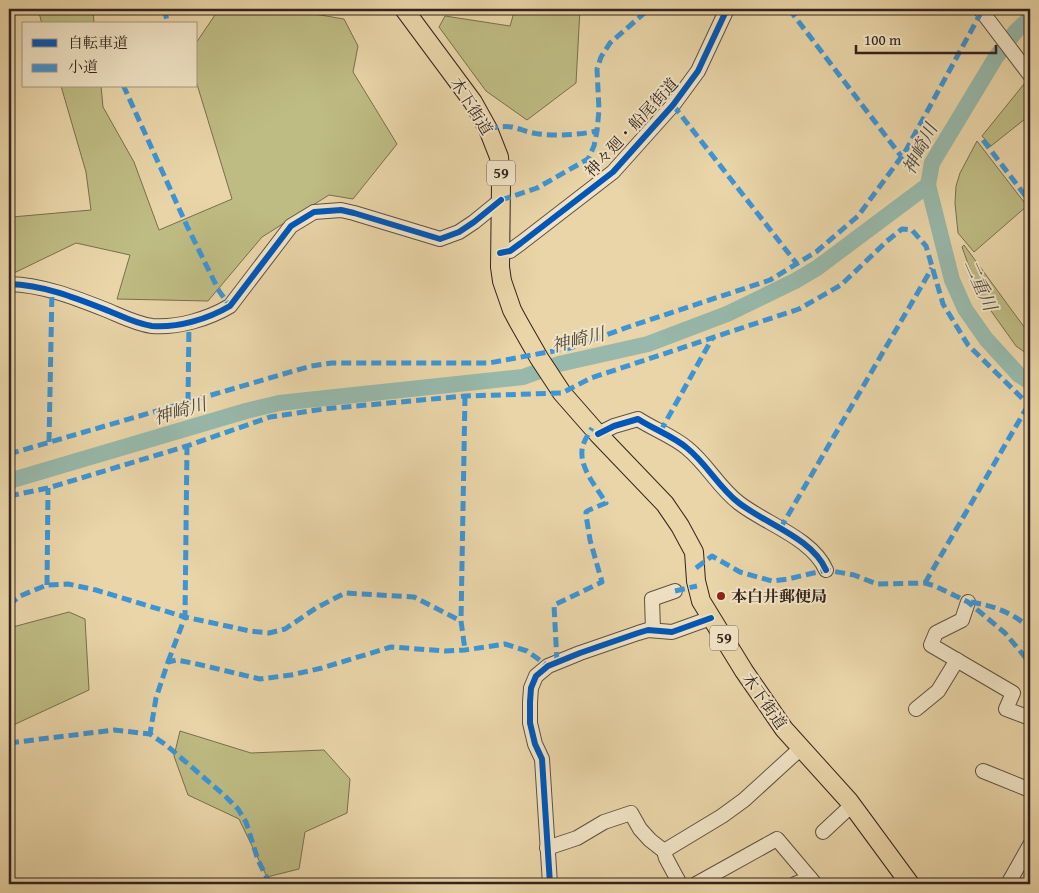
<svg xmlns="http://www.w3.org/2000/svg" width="1039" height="893" viewBox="0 0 1039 893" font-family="'Gentium Book Plus','Noto Serif JP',serif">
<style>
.green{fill:#bebb83;stroke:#786f50}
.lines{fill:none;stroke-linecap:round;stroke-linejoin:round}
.river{stroke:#97b8aa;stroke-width:16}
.minor-casing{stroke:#605040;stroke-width:16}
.major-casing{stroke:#33231d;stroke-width:20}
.minor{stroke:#f1e4c6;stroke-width:14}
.major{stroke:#e9d5a8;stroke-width:18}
.quiet{stroke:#3d95d5;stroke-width:5;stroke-dasharray:10 5;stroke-linecap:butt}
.cycleway-casing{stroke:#f1e4c6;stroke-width:9}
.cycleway{stroke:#0057b8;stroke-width:6}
.poi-dot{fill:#8f2418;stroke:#f1e4c6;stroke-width:2}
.labels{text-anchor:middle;stroke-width:4;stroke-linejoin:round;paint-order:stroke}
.shield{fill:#f1e4c6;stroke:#6c5d50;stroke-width:1}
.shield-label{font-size:15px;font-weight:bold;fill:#33231d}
.street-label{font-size:16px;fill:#33231d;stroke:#f1e4c6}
.poi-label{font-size:16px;font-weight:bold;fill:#33231d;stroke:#f1e4c6;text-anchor:start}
.water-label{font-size:18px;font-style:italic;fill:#4c4840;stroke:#f1e4c6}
</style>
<rect width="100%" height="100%" fill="#e9d5a8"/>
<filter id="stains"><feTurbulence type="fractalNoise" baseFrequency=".004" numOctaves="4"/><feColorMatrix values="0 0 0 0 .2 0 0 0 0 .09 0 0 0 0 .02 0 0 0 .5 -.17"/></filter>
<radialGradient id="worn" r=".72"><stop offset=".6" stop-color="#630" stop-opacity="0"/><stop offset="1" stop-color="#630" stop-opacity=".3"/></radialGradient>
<!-- green -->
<g class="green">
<path d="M 38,9 L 93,9 L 94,24 L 42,24 Z"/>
<path d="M 219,9 L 285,9 L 344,19 L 358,46 L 353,72 L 397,144 L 353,199 L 329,195 L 262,237 L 208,301 L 117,299 L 130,255 L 76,243 L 16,272 L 9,273 L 9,214 L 12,217 L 91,210 L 86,172 L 61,86 L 101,86 L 103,107 L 134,162 L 159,230 L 232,199 L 196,81 L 196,43 Z"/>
<path d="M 515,9 L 580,9 L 576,83 L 527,120 L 486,91 L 439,27 L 445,16 L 510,26 Z"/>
<path d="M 1024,84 L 1030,91 L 1030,115 L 991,146 L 982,136 Z"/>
<path d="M 977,141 L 1027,206 L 974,252 L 958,233 L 955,203 L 956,186 L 960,173 Z"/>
<path d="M 964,245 L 1030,335 L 1030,356 L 1016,346 L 979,294 L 962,247 Z"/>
<path d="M 69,612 L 85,619 L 89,690 L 9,727 L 9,628 Z"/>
<path d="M 180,731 L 251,753 L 324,750 L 350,779 L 347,813 L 305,832 L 299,869 L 267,877 L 239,819 L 188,795 L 174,756 Z"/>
</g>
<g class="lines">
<!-- river -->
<g class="river">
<path d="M 928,185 L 952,280 L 965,309 L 986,339 L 1019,375 L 1030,382"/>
<path d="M 9,481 L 246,411 L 279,403 L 523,377 L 559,364 L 648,344 L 727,314 L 795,281 L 817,268 L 928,185 L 932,163 L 996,57 L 1016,31 L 1030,18"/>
</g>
<defs>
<g id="minor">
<path d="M 980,9 L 1030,75"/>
<path d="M 500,253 L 510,251 L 521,243 L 613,172 L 673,105 L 698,71 L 727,9"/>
<path d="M 9,284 C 44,285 76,298 109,311 C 123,317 137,324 152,326 C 178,328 208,319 230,306 L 291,226 L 314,212 L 341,210 L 354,213 L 440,239 L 459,232 L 474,222 L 501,200"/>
<path d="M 598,434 L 614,426 L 638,419 C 653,429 673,436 687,448 C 707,464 719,488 739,503 C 766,524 812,538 826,570"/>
<path d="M 968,602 L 962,620 L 936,633 L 931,645 L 1013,693 L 1006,709 L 1030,718"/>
<path d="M 653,630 L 652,599 L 675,591"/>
<path d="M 916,709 L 938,691 L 957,660"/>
<path d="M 983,771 L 1030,790"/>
<path d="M 823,832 L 852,805"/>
<path d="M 547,848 L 577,838 L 604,822 L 631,813 L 640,829 L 650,840 L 664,851 L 666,858 L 680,884"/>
<path d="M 664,851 L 722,816 L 744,800 L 801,748"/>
<path d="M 550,884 L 542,759 L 535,744 L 530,723 L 530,702 L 531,688 L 536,676 L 548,666 L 580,653 L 638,633 L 648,630 L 672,632 L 711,618"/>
<path d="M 696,884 L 777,839 L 815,884"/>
<path d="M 795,884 L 810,878"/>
<path d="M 1008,884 L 1030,845"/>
</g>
<path id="major" d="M 404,9 L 473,102 L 488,129 L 499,157 L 501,184 L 500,267 L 502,281 L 512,310 L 519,323 L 539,358 L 562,393 L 598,434 L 665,504 L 680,526 L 694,552 L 696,581 L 701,601 L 744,671 L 784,729 L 849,801 L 910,884"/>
</defs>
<!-- minor casing -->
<use href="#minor" class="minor-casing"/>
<!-- major casing -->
<use href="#major" class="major-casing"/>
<!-- minor -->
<use href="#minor" class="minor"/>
<!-- major -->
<use href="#major" class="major"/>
<!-- quiet -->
<g class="quiet">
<path d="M 164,9 L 168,24"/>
<path d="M 789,9 L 901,156"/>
<path d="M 1028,72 L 1030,69"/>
<path d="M 126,86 L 124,87 L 187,226 L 219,291 L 230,306"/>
<path d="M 673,105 L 797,264"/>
<path d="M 488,129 C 496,127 504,126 512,127 C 521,129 529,133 539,134 C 558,136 578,135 597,131"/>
<path d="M 983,140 L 1030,202"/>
<path d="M 501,200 L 537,188 L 588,159 L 594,146 L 597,131 L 599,110 L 597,69 L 601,57 L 610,43 L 649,9"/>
<path d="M 465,396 L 461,621 L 465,650"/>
<path d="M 188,402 L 189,322"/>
<path d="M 660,432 L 713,337"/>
<path d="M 49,442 L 52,290"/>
<path d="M 9,454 L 311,366 L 332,363 L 489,363 L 570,348 L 628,327 L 770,280 L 816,252 L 858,216 L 905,152 L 983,9"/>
<path d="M 9,496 L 48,488 L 187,446 L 270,417 L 324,409 L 465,396 L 562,393 L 591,378 L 799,309 L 841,285 L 887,241 L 902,229 L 912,230 L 926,246 L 943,304 L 968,345 L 1030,406"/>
<path d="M 780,529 L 932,268"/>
<path d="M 696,568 L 712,556 L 740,572 L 772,581 L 788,579 L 826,570 L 854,575 L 877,584 L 925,583 L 935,586 L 968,602 L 1005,633 L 1025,657 L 1030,667"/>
<path d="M 925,583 L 1030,402"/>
<path d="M 47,585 L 48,488"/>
<path d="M 675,591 L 697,586"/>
<path d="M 971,602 C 994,606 1011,612 1030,628"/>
<path d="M 9,605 L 20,596 L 47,585 L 68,584 L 96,590 L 185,617 L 250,631 L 269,633 L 285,629 L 316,608 L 345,593 L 414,597 L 461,621"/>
<path d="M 168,662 L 185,617 L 187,446"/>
<path d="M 557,662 L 554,605 L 602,582 L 590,540 L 586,515 L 586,512 L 589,510 L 606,503 C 596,486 577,466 583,445 C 585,439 589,433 592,428"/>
<path d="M 9,743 L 114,730 L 150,734"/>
<path d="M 270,884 L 258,860 L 246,822 L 238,809 L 223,794 L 166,745 L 150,734 L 156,698 L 168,662 L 177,660 L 197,664 L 260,679 L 291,675 L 322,668 L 391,647 L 445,651 L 465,650 L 505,644 L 527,651 L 548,666"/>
</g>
<defs>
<g id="cycleway">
<path d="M 500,253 L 510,251 L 521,243 L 613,172 L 673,105 L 698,71 L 727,9"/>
<path d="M 9,284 C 44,285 76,298 109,311 C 123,317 137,324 152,326 C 178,328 208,319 230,306 L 291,226 L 314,212 L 341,210 L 354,213 L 440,239 L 459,232 L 474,222 L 501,200"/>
<path d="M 598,434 L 614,426 L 638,419 C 653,429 673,436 687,448 C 707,464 719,488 739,503 C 766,524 812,538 826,570"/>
<path d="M 550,884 L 542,759 L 535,744 L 530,723 L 530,702 L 531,688 L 536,676 L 548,666 L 580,653 L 638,633 L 648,630 L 672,632 L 711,618"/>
</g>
</defs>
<!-- cycleway casing -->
<use href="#cycleway" class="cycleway-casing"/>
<!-- cycleway -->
<use href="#cycleway" class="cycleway"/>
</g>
<!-- markers -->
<circle class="poi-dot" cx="721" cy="596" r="5"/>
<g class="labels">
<!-- shield labels -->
<g class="shield">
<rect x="487" y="160.5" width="28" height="25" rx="4"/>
<rect x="710" y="625.5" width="28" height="25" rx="4"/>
</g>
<g class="shield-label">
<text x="501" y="178">59</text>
<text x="724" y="643">59</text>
</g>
<!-- street labels -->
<g class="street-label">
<text transform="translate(472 106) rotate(58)" y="6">木下街道</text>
<text transform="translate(631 127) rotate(-47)" y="6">神々廻・船尾街道</text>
<text transform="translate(765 701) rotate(55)" y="6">木下街道</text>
</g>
<!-- poi labels -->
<g class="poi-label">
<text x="731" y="602">本白井郵便局</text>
</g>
<!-- water labels -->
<g class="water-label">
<text transform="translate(920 149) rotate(-63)" y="6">神崎川</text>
<text transform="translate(980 285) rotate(66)" y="6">二重川</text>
<text transform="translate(578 340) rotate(-14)" y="6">神崎川</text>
<text transform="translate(180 411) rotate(-16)" y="6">神崎川</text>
</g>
</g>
<!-- margin -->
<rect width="1039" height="893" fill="none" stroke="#e9d5a8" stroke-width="30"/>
<rect x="10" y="10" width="1019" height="873" fill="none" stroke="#33231d" stroke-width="2.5"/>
<rect x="15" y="15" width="1009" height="863" fill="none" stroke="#33231d"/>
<!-- legend -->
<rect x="22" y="22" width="175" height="65" fill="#f1e4c6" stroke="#a59782"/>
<rect x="32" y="39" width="25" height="8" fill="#0057b8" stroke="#a59782"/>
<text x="68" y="48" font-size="15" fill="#33231d">自転車道</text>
<rect x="32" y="64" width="25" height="8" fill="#3d95d5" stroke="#a59782"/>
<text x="68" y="72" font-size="15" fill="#33231d">小道</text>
<!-- scale -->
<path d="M856 45v8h140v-8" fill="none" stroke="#33231d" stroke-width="2.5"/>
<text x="864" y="45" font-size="15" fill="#33231d" stroke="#f1e4c6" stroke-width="4" paint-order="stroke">100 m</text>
<rect width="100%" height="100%" filter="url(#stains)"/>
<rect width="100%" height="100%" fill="url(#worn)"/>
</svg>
